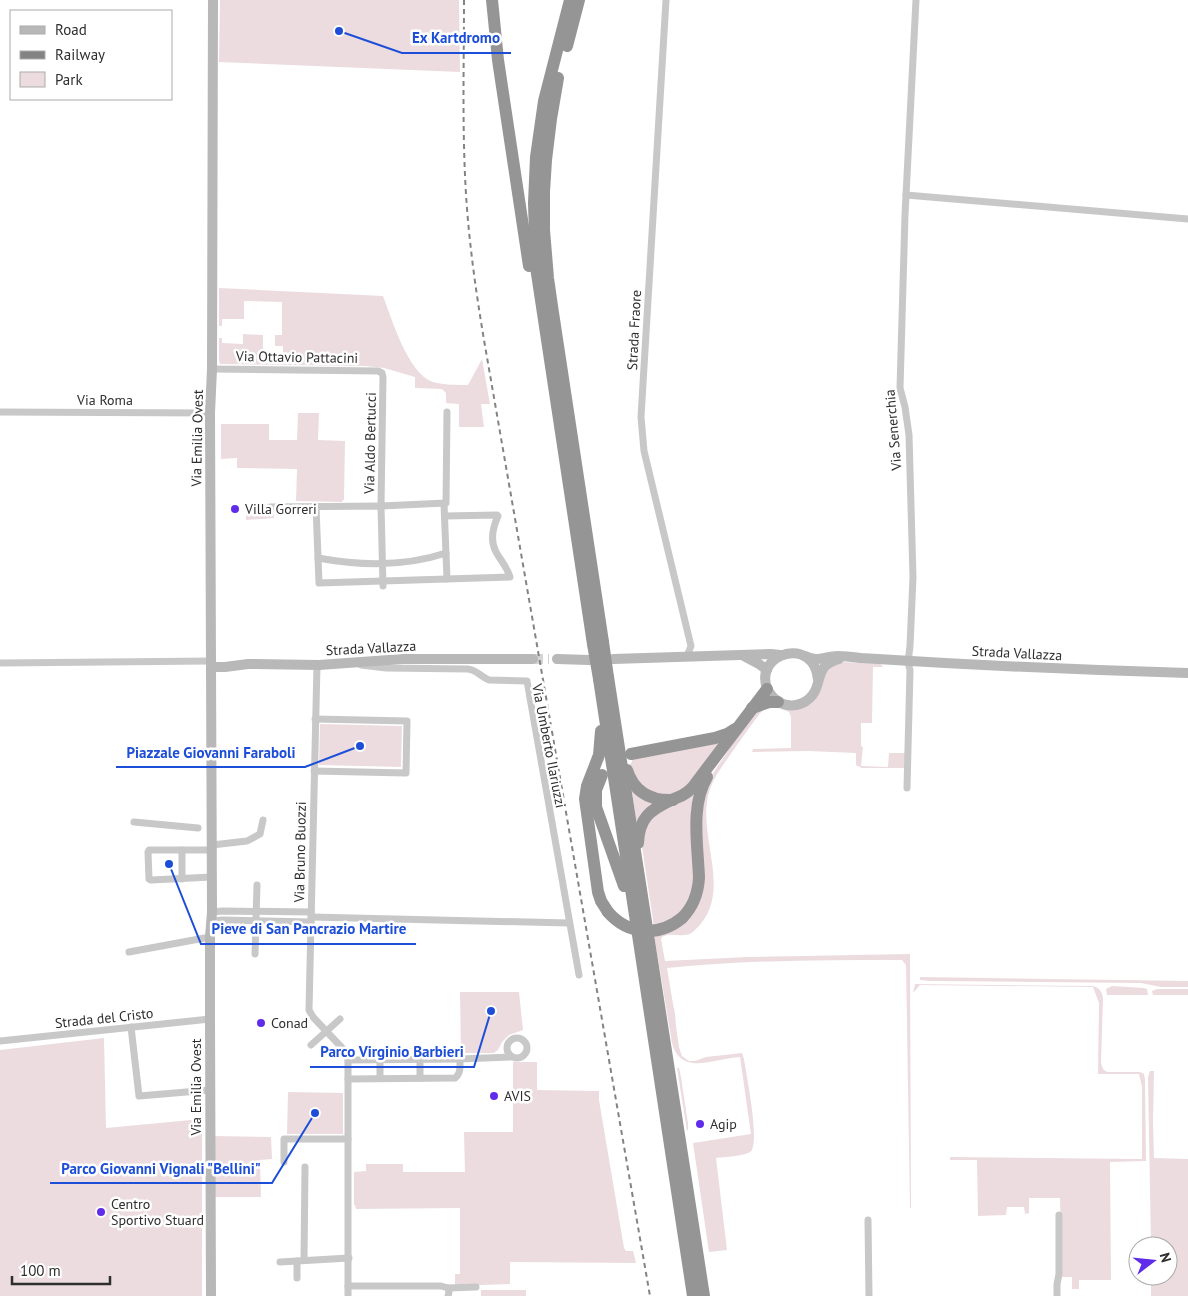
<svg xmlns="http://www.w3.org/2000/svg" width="1188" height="1296" viewBox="0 0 1188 1296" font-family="'PT Sans',sans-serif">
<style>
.green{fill:#ecdcdf}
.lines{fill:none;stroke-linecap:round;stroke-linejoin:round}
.secondary-tunnel{stroke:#d5d5d5;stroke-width:10;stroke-dasharray:10 5;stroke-linecap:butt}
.street{stroke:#c8c8c8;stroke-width:7}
.secondary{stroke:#b8b8b8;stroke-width:10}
.highway{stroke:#959595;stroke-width:12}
.rail{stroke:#838383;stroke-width:2;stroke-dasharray:5 4;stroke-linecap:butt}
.highway-bridge{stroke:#959595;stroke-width:12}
.poi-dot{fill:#5f2cea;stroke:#fff;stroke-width:2}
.labels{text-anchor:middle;stroke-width:5;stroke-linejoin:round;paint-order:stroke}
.street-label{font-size:14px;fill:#2e2e2e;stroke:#fff}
.poi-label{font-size:14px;fill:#2e2e2e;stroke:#fff;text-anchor:start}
.leader{fill:none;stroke:#1d4ed8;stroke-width:2}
.callout-dot{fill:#1d4ed8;stroke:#fff;stroke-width:2}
.callout-label{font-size:15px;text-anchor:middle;font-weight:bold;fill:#1d4ed8;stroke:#fff;stroke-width:5;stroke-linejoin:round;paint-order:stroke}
</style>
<rect width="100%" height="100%" fill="#fff"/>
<!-- green -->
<g class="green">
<path d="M 220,0 L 459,0 L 460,72 L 219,62 Z"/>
<path d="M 219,288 L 383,296 C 392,319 408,374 433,382 C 444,385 457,385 468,385 L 482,359 L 490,404 L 481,404 L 484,427 L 459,427 L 459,404 L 446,403 L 446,393 L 442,389 L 415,388 L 415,377 L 384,368 L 365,366 L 220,364 L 219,360 L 219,338 L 222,338 L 222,343 L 243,344 L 243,334 L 263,335 L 263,359 L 283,359 L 283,346 L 275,346 L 275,335 L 282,335 L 282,302 L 244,301 L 244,319 L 222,319 L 222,326 L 219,326 Z"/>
<path d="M 298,413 L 319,413 L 318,440 L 345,441 L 344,500 L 343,500 L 342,502 L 296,501 L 297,469 L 237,468 L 237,458 L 221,459 L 221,424 L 269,424 L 269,440 L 297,440 Z"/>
<path d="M 267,504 L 273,504 L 274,518 L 246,520 L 246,515 L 266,513 L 266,506 Z"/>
<path d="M 839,662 L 878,663 L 882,665 L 883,667 L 873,667 L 872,723 L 861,723 L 861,746 L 863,747 L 861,766 L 888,767 L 889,753 L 907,753 L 906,768 L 862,768 L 856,765 L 856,753 L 808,751 L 752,752 L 753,749 L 791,748 L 791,717 L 789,712 C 779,708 772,704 762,711 C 753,722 745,734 737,745 C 725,763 709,781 707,802 C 701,844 733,897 694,931 C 684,940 672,931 662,937 L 661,939 L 665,961 L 747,957 L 910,954 L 911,1208 L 910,1208 L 906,965 L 902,960 C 824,960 745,960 667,968 L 673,1004 L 675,1013 L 676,1026 L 679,1047 L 682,1056 L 689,1061 L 695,1061 L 706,1057 L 742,1053 L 744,1059 C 746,1073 761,1145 750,1152 C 744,1156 724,1157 716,1158 L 727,1250 L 709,1252 L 693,1143 L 751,1134 L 740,1057 C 715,1058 681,1077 672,1043 L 654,935 C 667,933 679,928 686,918 C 691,911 697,905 700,896 C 702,886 702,875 701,865 C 700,843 697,819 702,797 C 707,778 720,764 730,748 C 738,736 744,724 753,713 C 773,690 789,718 809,703 C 826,690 816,669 839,662 Z"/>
<path d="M 320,724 L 402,726 L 401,767 L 319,765 Z"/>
<path d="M 720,742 L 683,790 L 664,796 L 643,789 L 629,765 L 632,762 L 632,757 Z"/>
<path d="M 634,791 L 657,802 L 637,825 L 632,792 Z"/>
<path d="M 695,792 L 694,886 L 680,915 L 654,927 L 641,840 L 650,817 Z"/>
<path d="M 920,977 L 1188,981 L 1188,987 L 1161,987 L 1141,983 L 930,981 L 920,980 Z"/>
<path d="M 915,984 L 1092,986 C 1099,987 1102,991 1103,998 L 1101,1062 C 1102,1067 1103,1071 1108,1072 L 1140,1072 L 1144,1074 L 1145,1080 L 1146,1161 L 1110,1162 L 1111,1280 L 1079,1280 L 1079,1289 L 1072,1289 L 1072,1277 L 1062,1277 L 1060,1198 L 1029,1198 L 1029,1213 L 1025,1214 L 1024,1207 L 1007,1207 L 1006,1215 L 978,1216 L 977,1160 L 950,1160 L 950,1157 L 1142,1159 L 1142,1087 L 1139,1074 L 1098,1074 L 1099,1003 L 1093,987 L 920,985 L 913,993 Z"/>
<path d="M 1112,986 L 1144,988 L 1147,989 L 1148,995 L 1107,995 L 1106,989 Z"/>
<path d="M 1157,989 L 1188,989 L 1188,995 L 1153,995 L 1152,991 Z"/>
<path d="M 460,992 L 519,992 L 523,1030 L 509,1035 L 502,1042 L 498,1050 L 494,1053 L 461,1053 Z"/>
<path d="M 104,1038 L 106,1128 L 202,1119 L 202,1296 L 0,1296 L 0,1050 Z"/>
<path d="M 513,1062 L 537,1062 L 537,1090 L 599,1091 L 599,1100 L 624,1248 L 626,1251 L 633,1251 L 636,1263 L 510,1262 L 510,1284 L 455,1286 L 455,1274 L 460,1274 L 460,1208 L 356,1209 L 355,1205 L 354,1205 L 354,1172 L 366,1171 L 366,1164 L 403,1164 L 403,1172 L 465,1172 L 464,1132 L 513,1132 Z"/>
<path d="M 677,1068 L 679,1068 L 681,1077 L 688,1124 L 688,1130 L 687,1131 Z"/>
<path d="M 1150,1071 L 1154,1071 L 1153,1122 L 1154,1158 L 1188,1159 L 1188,1296 L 1151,1296 L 1151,1276 L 1168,1276 L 1168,1246 L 1151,1246 L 1148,1078 L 1149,1074 Z"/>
<path d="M 288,1092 L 343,1093 L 343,1134 L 287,1134 Z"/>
<path d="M 214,1136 L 271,1137 L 272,1159 L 260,1160 L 261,1197 L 214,1197 Z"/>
<rect x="481" y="1290" width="45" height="6"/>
</g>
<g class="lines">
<!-- secondary-tunnel -->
<path class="secondary-tunnel" d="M 533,659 L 549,659"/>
<!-- street -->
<g class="street">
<path d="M 666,0 L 641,417 L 644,451 L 691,646 L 687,656"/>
<path d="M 906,195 L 1188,219"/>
<path d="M 212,369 L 378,371 L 382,373 L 383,377 L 381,506 L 446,503 L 447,412"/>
<path d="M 0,412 L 210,413"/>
<path d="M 444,504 L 447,579"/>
<path d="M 270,507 L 381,506 L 383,586"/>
<path d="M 316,507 L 319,583 L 510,577 C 507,567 501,561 496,552 C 490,541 493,527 498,516 L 497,515 L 445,516"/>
<path d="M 318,558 C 361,566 404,567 446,553"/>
<path d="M 0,663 L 211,661"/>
<path d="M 317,665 L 309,1010 L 313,1017 L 345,1051 L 348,1060 L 348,1296"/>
<path d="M 361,665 L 386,668 L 468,669 C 477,670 481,677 489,680 L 527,681 L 579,975"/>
<path d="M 314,771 L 406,773 L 407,721 L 315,719"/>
<path d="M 907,788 L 910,670 L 908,662 L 910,646 L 913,577 L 909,435 L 905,407 L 900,388 L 905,215 L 916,0"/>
<path d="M 134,822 L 198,828"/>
<path d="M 212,845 L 247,841 L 260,834 L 263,820"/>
<path d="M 182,850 L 212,850"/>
<path d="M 182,879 L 182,850 L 149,850 L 148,852 L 149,879 L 151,880 C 171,879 192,878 212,877"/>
<path d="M 212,912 L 222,911 L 311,912"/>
<path d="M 311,917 L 569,923"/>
<path d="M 212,921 L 222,920 L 311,922"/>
<path d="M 129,952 L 210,937"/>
<path d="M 255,954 L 257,885"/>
<path d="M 131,1027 L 139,1096 L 210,1090"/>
<circle cx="517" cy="1048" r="10"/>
<path d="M 0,1041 L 210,1019"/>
<path d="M 311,1045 L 340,1019"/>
<path d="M 348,1060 L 460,1059 L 511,1057"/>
<path d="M 420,1060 L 420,1078"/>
<path d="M 380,1078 L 380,1059"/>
<path d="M 348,1079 L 455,1078 C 461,1074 460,1066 460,1059"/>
<path d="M 284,1162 L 284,1139 L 348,1139"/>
<path d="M 868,1220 L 869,1296"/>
<path d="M 304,1260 L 305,1167"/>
<path d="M 280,1262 L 349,1258"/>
<path d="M 297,1278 L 297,1261"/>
<path d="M 348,1286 L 441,1286 L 448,1288 L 449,1292 L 448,1296"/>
<path d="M 448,1288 L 476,1287"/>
<path d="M 1057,1296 L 1057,1284 L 1059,1274 L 1059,1215"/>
</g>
<!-- secondary -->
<g class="secondary">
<path d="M 744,656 L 759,664 L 767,670"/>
<path d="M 805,656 C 818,663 825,656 838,656 C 846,656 853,657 861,658 C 970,665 1079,670 1188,673"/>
<path d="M 557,659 L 589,660"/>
<path d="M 613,659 L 771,654 L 780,655"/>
<path d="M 211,667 L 225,667 L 248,664 L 319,665 L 403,659 L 533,659"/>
<path d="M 818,680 C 815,636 754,652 767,688 C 770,695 776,701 783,704 C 795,708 809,703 815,691 C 819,683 819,673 825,666 C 829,663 834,660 839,659"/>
<path d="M 211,1296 L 210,1019 L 210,937 L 212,912 L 210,413 L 212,369 L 213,0"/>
</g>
<!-- highway -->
<g class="highway">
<path d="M 492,0 L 498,60 L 529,266"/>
<path d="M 570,0 L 544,101 L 536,157 L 534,203 L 536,267 L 593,644"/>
<path d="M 567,46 L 579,0"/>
<path d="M 558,78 L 551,119 L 546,160 L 544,192 L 544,230 L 548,278 L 552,306 L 603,642"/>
<path d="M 608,677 L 704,1296"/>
<path d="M 599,679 L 693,1296"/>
<path d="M 752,708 L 769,702 L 778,702"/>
<path d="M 601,731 L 599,755 L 587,786 L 585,799 L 598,892 L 601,901 L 608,912"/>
<path d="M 631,754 L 715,738 L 727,734 L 735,729"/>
<path d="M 627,770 C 634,792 650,801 673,800"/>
<path d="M 602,775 L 596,790 L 596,807 L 624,886"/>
<path d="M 638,843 C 639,818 650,810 671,800 C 679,797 685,795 692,788 L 767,689"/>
<path d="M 682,918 C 693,907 698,894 699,878 C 698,846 690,806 707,777"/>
</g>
<!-- rail -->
<path class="rail" d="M 464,0 C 464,64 462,129 466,194 C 469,243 476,292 484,340 L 650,1296"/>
<!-- highway-bridge -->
<g class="highway-bridge">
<path d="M 603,642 L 608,677"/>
<path d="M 593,644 L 599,679"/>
<path d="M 608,912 C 628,935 659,937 682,918"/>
</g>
</g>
<!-- markers -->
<g class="poi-dot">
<circle cx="235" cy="509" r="5"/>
<circle cx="261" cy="1023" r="5"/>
<circle cx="494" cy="1096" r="5"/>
<circle cx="700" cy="1124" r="5"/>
<circle cx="101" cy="1212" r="5"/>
</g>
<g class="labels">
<!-- street labels -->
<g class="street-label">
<text transform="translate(634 330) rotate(-87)" y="5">Strada Fraore</text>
<text transform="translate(297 357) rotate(1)" y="5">Via Ottavio Pattacini</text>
<text x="105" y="405">Via Roma</text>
<text transform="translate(893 430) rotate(-95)" y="5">Via Senerchia</text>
<text transform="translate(197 438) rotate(-89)" y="5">Via Emilia Ovest</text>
<text transform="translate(370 443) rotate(-89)" y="5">Via Aldo Bertucci</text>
<text transform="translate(371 648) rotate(-3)" y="5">Strada Vallazza</text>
<text transform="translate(1017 653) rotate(3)" y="5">Strada Vallazza</text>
<text transform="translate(549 746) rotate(79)" y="5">Via Umberto Ilariuzzi</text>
<text transform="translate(300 852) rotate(-89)" y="5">Via Bruno Buozzi</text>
<text transform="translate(104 1018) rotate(-6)" y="5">Strada del Cristo</text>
<text transform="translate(196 1087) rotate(-90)" y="5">Via Emilia Ovest</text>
</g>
<!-- poi labels -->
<g class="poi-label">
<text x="245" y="514">Villa Gorreri</text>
<text x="271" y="1028">Conad</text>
<text x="504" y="1101">AVIS</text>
<text x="710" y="1129">Agip</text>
<text x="111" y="1209">Centro<tspan x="111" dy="16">Sportivo Stuard</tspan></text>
</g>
</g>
<!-- callouts -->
<path class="leader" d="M339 31L402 53H511M360 746L305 767H116M169 864L201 944H416M491 1011L474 1067H310M315 1113L272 1183H50"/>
<g class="callout-dot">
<circle cx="339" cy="31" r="5"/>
<circle cx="360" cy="746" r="5"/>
<circle cx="169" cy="864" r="5"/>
<circle cx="491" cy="1011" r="5"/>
<circle cx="315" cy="1113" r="5"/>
</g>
<g class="callout-label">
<text x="456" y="43">Ex Kartdromo</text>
<text x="211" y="758">Piazzale Giovanni Faraboli</text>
<text x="309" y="934">Pieve di San Pancrazio Martire</text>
<text x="392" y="1057">Parco Virginio Barbieri</text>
<text x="161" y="1174">Parco Giovanni Vignali "Bellini"</text>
</g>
<!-- legend -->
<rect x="10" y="10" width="162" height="90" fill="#ffffff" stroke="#ababab"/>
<rect x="20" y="26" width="25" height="8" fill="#b8b8b8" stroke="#ababab"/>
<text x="55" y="35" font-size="15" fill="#2e2e2e">Road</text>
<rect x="20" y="51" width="25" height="8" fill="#838383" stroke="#ababab"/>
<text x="55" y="60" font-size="15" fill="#2e2e2e">Railway</text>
<rect x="20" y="72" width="25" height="15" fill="#ecdcdf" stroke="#ababab"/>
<text x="55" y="85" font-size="15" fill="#2e2e2e">Park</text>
<!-- north arrow -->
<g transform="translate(1153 1261) rotate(74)"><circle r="24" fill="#ffffff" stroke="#ababab"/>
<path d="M0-4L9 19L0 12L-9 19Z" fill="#5f2cea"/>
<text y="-8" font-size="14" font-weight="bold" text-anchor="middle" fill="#2e2e2e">N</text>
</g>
<!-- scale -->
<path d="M12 1276v8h98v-8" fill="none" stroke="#2e2e2e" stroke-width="2.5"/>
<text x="20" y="1276" font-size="15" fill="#2e2e2e" stroke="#ffffff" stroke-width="4" paint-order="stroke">100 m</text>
</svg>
